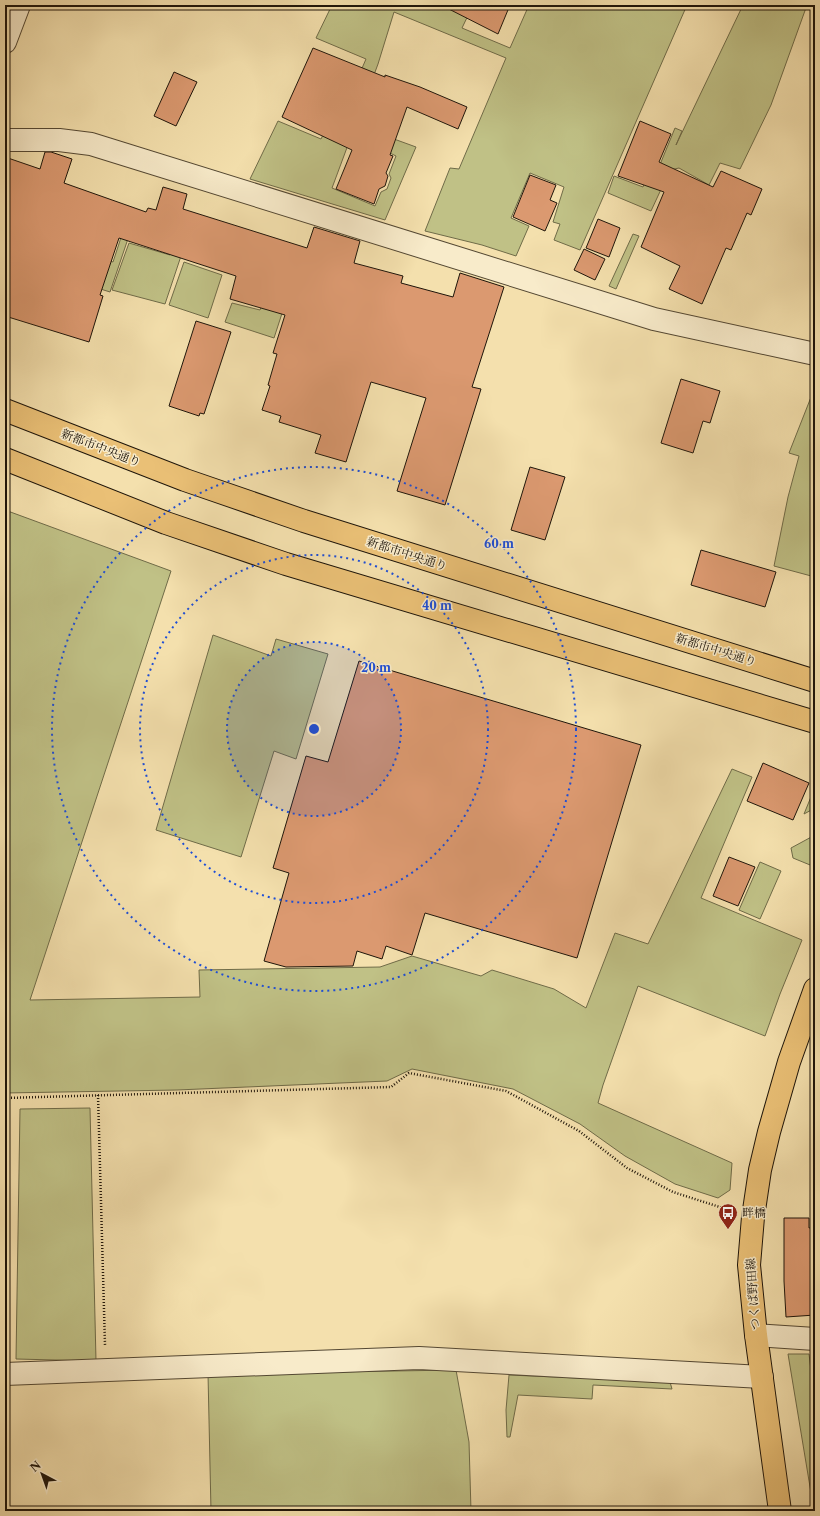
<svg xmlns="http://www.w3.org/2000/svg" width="820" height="1516" viewBox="0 0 820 1516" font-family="'Libre Caslon Text','Noto Serif JP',serif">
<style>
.green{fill:#c0c186;stroke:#6f6b48}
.building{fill:#db9970;stroke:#1e150a}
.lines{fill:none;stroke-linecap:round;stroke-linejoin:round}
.minor-casing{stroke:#544833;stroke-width:24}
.primary-casing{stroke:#1e150a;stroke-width:24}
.path{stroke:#1e150a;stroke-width:2.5;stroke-dasharray:1 2;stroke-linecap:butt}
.minor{stroke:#f8ebca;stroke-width:22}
.primary{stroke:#eac076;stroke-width:22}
.ring{fill:none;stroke:#1d4ed8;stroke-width:2;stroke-dasharray:2 4}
.labels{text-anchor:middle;stroke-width:3;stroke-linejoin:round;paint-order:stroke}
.street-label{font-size:12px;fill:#1e150a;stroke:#f8ebca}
.poi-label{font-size:12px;fill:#1e150a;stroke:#f8ebca;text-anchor:start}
.centre{fill:#1d4ed8;stroke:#f8ebca;stroke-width:2}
.ring-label{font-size:12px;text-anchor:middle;font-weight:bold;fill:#1d4ed8;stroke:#f8ebca;stroke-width:3;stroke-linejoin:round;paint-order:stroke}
</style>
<rect width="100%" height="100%" fill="#f4e0ad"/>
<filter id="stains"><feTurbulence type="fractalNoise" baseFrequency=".005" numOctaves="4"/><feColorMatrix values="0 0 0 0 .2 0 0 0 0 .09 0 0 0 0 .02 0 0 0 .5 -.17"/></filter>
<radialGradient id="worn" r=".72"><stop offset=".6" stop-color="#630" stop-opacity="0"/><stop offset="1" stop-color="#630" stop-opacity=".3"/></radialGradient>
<!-- green -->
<g class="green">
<path d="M 332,5 L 473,5 L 462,28 L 510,48 L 529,5 L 687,5 L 580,250 L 554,240 L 560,224 L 553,222 L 564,187 L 530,173 L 511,218 L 529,226 L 516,256 L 482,245 L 425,231 L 450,168 L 459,169 L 506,58 L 394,12 L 378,64 L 332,188 L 375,206 L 381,192 L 387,189 L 391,178 L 389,174 L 396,156 L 388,152 L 394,139 L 416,147 L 385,220 L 250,179 L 278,121 L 321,139 L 329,123 L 347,103 L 366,59 L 316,38 Z"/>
<path d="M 743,5 L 807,5 L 771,105 L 740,169 L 720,163 L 709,185 L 679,168 L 670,170 L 651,211 L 608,193 L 614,176 L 643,187 L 647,174 L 659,167 L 675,128 L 682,131 L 676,145 Z"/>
<path d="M 130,210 L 137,212 L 110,292 L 91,286 L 77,250 L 113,262 Z"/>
<path d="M 182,222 L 191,226 L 165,304 L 112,290 L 129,243 L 170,255 Z"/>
<path d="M 633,234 L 639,236 L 616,289 L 609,286 Z"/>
<path d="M 184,262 L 222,275 L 208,318 L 169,305 Z"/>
<path d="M 267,292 L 287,298 L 274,338 L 225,322 L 232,303 L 260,310 Z"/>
<path d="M 815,387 L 815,577 L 774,566 L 788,497 L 799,456 L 789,453 Z"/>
<path d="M 5,510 L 171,571 L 30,1000 L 200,997 L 199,970 L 380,967 L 412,956 L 481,976 L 492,970 L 554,989 L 586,1008 L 615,933 L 648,944 L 732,769 L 752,777 L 701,898 L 802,940 L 780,994 L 765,1036 L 638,986 L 603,1085 L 598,1103 L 732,1163 L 730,1190 L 718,1198 L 675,1184 L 625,1156 L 580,1124 L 513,1089 L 412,1069 L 387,1081 L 177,1090 L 5,1093 Z"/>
<path d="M 213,635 L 271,656 L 276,639 L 328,654 L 296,759 L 274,751 L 241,857 L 156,830 Z"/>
<path d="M 815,787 L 815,808 L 804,814 Z"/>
<path d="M 815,835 L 815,867 L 793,858 L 791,848 Z"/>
<path d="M 760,862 L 781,871 L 760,919 L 739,910 Z"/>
<path d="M 90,1108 L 96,1361 L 16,1359 L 20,1109 Z"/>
<path d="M 788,1354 L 809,1354 L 815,1403 L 815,1511 L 814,1511 Z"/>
<path d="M 456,1370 L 469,1442 L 471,1511 L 211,1511 L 208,1374 Z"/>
<path d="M 509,1375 L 670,1382 L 672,1389 L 593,1385 L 592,1399 L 518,1395 L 510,1437 L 507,1437 L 506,1410 Z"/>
</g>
<!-- building -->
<g class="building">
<path d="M 441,5 L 510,5 L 498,34 Z"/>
<path d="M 313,48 L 385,77 L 385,75 L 420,87 L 467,107 L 458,129 L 407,107 L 390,155 L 393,156 L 386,173 L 388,176 L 385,186 L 379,189 L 374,204 L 336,189 L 352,150 L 282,117 Z"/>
<path d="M 174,72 L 197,82 L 176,126 L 154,116 Z"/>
<path d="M 640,121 L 671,134 L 659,162 L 713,187 L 721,171 L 762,189 L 751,215 L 747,213 L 731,250 L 726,248 L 702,304 L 669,289 L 680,266 L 641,247 L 664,192 L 618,176 Z"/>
<path d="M 45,152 L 51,152 L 72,159 L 64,183 L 146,212 L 148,208 L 156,210 L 163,187 L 187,194 L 183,209 L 307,248 L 314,227 L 360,241 L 354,263 L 403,276 L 401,283 L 453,297 L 460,273 L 504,287 L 472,387 L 481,389 L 445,505 L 397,491 L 426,398 L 371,382 L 346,462 L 315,453 L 321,435 L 279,422 L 281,416 L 262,410 L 270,386 L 268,385 L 277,354 L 273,353 L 285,315 L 230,299 L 236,276 L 119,238 L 100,295 L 103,296 L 89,342 L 5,316 L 5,157 L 40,169 Z"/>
<path d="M 530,175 L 556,185 L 550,200 L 557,203 L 545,231 L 513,217 Z"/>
<path d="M 598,219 L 620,228 L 609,257 L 586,248 Z"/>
<path d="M 584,249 L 605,259 L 595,280 L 574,270 Z"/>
<path d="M 196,321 L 231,332 L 204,414 L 200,413 L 199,416 L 169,406 Z"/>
<path d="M 681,379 L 720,391 L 710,423 L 703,421 L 693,453 L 661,443 Z"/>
<path d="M 530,467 L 565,477 L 545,540 L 511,530 Z"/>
<path d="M 701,550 L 776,572 L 765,607 L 691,585 Z"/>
<path d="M 359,661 L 641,745 L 577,958 L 425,913 L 412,955 L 386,946 L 382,959 L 357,951 L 353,966 L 286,967 L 264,961 L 289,873 L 273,868 L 306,756 L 328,762 Z"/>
<path d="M 763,763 L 809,783 L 793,820 L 747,801 Z"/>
<path d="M 729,857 L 755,867 L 738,906 L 713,896 Z"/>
<path d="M 784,1218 L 809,1218 L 809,1228 L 815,1227 L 815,1315 L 786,1317 L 784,1281 Z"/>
</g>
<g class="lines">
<defs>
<g id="minor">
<path d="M 5,42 L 19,5"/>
<path d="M 5,140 L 59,140 L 91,144 L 654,319 L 815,354"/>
<path d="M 756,1335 L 815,1339"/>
<path d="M 5,1374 L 419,1358 L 762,1377"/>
</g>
<g id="primary">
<path d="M 5,410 L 185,480 L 304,521 L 815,681"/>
<path d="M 5,459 L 166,523 L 286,564 L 815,722"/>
<path d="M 780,1511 L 756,1335 L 749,1265 L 753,1217 L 760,1170 L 769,1132 L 789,1062 L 815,989"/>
</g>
</defs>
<!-- minor casing -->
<use href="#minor" class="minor-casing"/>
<!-- primary casing -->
<use href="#primary" class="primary-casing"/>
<!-- path -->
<g class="path">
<path d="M 98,1095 L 105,1345"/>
<path d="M 5,1098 L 391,1087 L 409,1073 L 506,1091 L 579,1131 L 627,1168 L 673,1192 L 729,1210"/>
</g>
<!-- minor -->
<use href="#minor" class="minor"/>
<!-- primary -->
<use href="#primary" class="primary"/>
</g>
<!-- distance rings -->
<circle cx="314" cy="729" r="87" fill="#1d4ed8" fill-opacity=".12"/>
<g class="ring">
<circle cx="314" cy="729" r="87"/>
<circle cx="314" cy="729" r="174"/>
<circle cx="314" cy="729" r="262"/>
</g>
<!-- icons -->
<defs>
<symbol id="bus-pin" viewBox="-11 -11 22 30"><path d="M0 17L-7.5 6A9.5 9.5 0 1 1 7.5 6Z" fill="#8f2418" stroke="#f8ebca"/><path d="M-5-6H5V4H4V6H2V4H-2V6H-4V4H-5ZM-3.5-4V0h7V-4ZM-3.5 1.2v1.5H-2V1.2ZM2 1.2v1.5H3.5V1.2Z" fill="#fff"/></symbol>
</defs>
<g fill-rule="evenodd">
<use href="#bus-pin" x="717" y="1202" width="22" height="30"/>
</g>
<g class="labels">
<!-- street labels -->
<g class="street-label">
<text transform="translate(101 448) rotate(21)" y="4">新都市中央通り</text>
<text transform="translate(407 554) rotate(18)" y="4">新都市中央通り</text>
<text transform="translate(716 650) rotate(17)" y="4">新都市中央通り</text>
<text transform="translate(753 1294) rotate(-94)" y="4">つくば野田線</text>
</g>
<!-- poi labels -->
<g class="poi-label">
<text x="742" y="1217">畔橋</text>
</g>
</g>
<circle cx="314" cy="729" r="6" class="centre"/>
<g class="ring-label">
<text x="499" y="548">60 m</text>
<text x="437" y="610">40 m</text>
<text x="376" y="672">20 m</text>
</g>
<!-- margin -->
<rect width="820" height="1516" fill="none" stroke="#f4e0ad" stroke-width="20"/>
<rect x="6" y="6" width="808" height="1504" fill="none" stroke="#1e150a" stroke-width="2"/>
<rect x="10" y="10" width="800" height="1496" fill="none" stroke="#1e150a"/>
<!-- north arrow -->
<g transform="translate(42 1474) rotate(319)" stroke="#f8ebca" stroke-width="3" paint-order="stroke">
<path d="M0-3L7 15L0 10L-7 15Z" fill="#1e150a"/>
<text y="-6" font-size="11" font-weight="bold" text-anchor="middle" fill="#1e150a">N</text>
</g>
<rect width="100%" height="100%" filter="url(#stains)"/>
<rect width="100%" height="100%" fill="url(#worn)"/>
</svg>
